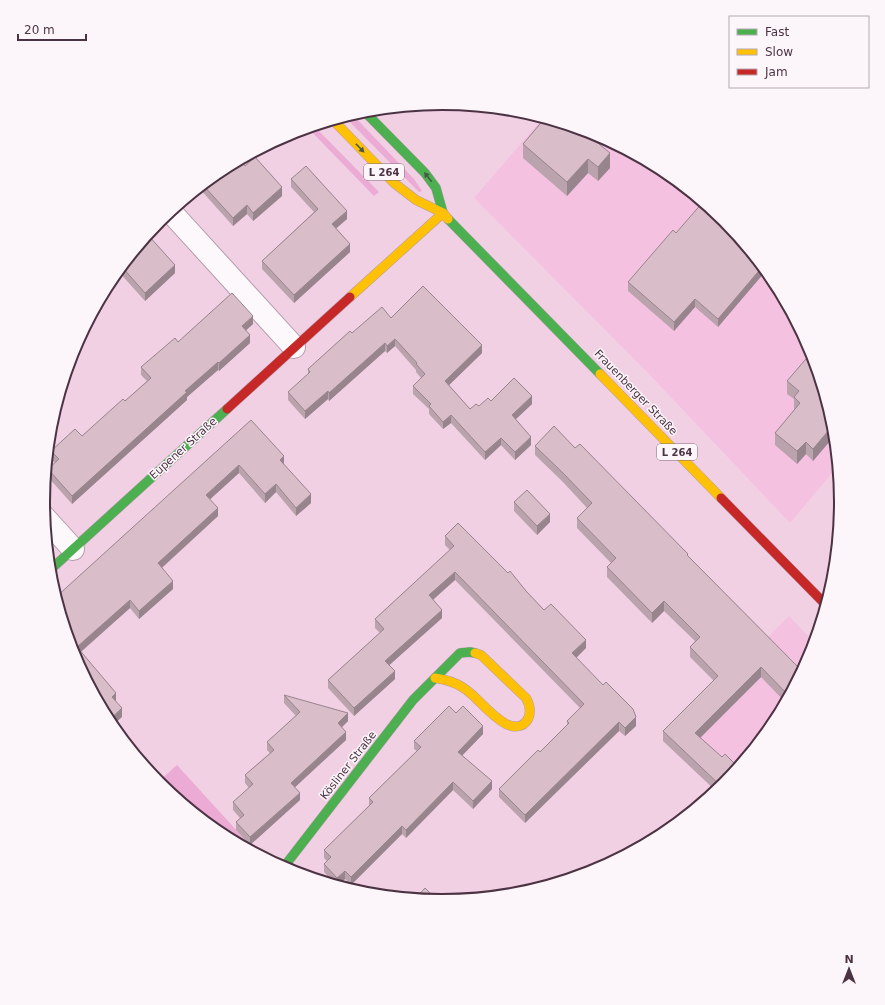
<svg xmlns="http://www.w3.org/2000/svg" width="885" height="1005" viewBox="0 0 885 1005" font-family="'DejaVu Sans',sans-serif">
<style>
.built{fill:#f5c1e1}
.green{fill:#ebabd4}
.lines{fill:none;stroke-linecap:round;stroke-linejoin:round}
.street-casing{stroke:#b49bab;stroke-width:24}
.fast-casing{stroke:#b49bab;stroke-width:10}
.slow-casing{stroke:#b49bab;stroke-width:10}
.jam-casing{stroke:#b49bab;stroke-width:10}
.street{stroke:#fdf8fb;stroke-width:22}
.fast{stroke:#4caf50;stroke-width:9}
.slow{stroke:#ffc107;stroke-width:9}
.jam{stroke:#c62828;stroke-width:9}
.wall{fill:#bba3ad}
.shaded-wall{fill:#98848d}
.building{fill:#d9bdc9;stroke:#98848d}
.oneway{fill:#4c5847}
.labels{text-anchor:middle;stroke-width:3;stroke-linejoin:round;paint-order:stroke}
.shield{fill:#fcf6fa;stroke:#816e7a;stroke-width:1}
.shield-label{font-size:10px;font-weight:bold;fill:#4c3343}
.street-label{font-size:11px;fill:#4c3343;stroke:#fcf6fa}
.rim{fill:none;stroke:#4c3343;stroke-width:2}
</style>
<rect width="100%" height="100%" fill="#f1d0e4"/>
<!-- built -->
<g class="built">
<path d="M 543,118 L 596,134 L 665,170 L 725,220 L 775,281 L 812,350 L 834,425 L 838,466 L 790,523 L 649,374 L 474,198 Z"/>
<path d="M 789,616 L 815,643 L 811,656 L 775,725 L 725,785 L 717,792 L 663,741 Z"/>
</g>
<!-- green -->
<g class="green">
<path d="M 352,114 L 414,179 L 422,191 L 419,192 L 345,117 Z"/>
<path d="M 314,126 L 379,192 L 374,196 L 308,128 Z"/>
<path d="M 177,765 L 259,855 L 220,835 L 160,785 L 158,782 Z"/>
</g>
<g class="lines">
<defs>
<g id="street">
<path d="M 170,211 L 294,347"/>
<path d="M 44,517 L 73,549"/>
</g>
<g id="fast">
<path d="M 364,111 L 425,173 L 436,188 L 443,213"/>
<path d="M 448,219 L 600,374"/>
<path d="M 50,570 L 227,409"/>
<path d="M 283,868 L 413,700 L 460,653 L 470,652 L 475,653"/>
</g>
<g id="slow">
<path d="M 333,120 L 394,183 L 416,200 L 443,213 L 448,219"/>
<path d="M 350,297 L 443,213"/>
<path d="M 600,374 L 721,498"/>
<path d="M 435,678 C 474,683 477,707 506,724 C 525,733 536,715 526,698 L 481,655 L 475,653"/>
</g>
<g id="jam">
<path d="M 227,409 L 350,297"/>
<path d="M 721,498 L 827,606"/>
</g>
</defs>
<!-- street casing -->
<use href="#street" class="street-casing"/>
<!-- fast casing -->
<use href="#fast" class="fast-casing"/>
<!-- slow casing -->
<use href="#slow" class="slow-casing"/>
<!-- jam casing -->
<use href="#jam" class="jam-casing"/>
<!-- street -->
<use href="#street" class="street"/>
<!-- fast -->
<use href="#fast" class="fast"/>
<!-- slow -->
<use href="#slow" class="slow"/>
<!-- jam -->
<use href="#jam" class="jam"/>
</g>
<!-- wall -->
<g class="wall">
<path d="M 545,118 L 586,131 L 585,132 L 610,168 L 598,181 L 588,173 L 567,196 L 523,158 L 523,144 Z"/>
<path d="M 245,166 L 282,196 L 253,221 L 247,214 L 233,226 L 199,188 L 221,170 Z"/>
<path d="M 291,179 L 347,219 L 336,228 L 350,252 L 294,303 L 262,269 L 262,261 L 314,212 L 291,187 Z"/>
<path d="M 725,220 L 773,279 L 772,280 L 764,273 L 718,327 L 695,307 L 674,331 L 628,291 L 628,282 L 676,233 Z"/>
<path d="M 148,235 L 175,273 L 145,301 L 118,271 Z"/>
<path d="M 391,318 L 482,353 L 449,385 L 470,409 L 479,406 L 491,401 L 532,404 L 515,419 L 531,445 L 515,460 L 501,445 L 485,460 L 451,423 L 443,429 L 429,414 L 429,409 L 413,394 L 413,386 L 421,378 L 416,372 L 416,370 L 395,346 L 387,353 L 385,351 L 329,401 L 328,399 L 305,419 L 288,400 L 288,392 L 308,375 L 308,369 L 352,333 Z"/>
<path d="M 253,324 L 246,330 L 250,343 L 219,371 L 218,370 L 187,397 L 187,400 L 72,504 L 48,477 L 48,469 L 55,463 L 51,459 L 51,451 L 82,436 L 125,401 L 147,381 L 141,375 L 141,367 L 178,342 Z"/>
<path d="M 812,352 L 834,425 L 835,435 L 813,461 L 806,454 L 797,464 L 775,445 L 775,433 L 794,410 L 794,399 L 787,394 L 787,381 Z"/>
<path d="M 251,420 L 284,464 L 311,503 L 296,516 L 276,492 L 265,503 L 239,473 L 210,499 L 218,516 L 162,568 L 173,589 L 139,619 L 130,608 L 81,652 L 116,701 L 122,717 L 73,655 Z"/>
<path d="M 535,446 L 575,448 L 688,556 L 803,672 L 786,703 L 761,677 L 701,737 L 725,785 L 717,792 L 663,741 L 663,731 L 714,681 L 690,657 L 690,647 L 695,641 L 664,611 L 652,623 L 607,577 L 607,567 L 611,563 L 577,528 L 577,518 L 587,508 L 563,482 L 535,455 Z"/>
<path d="M 514,502 L 550,522 L 537,535 L 514,511 Z"/>
<path d="M 445,536 L 526,591 L 544,610 L 586,648 L 576,658 L 636,726 L 625,736 L 619,731 L 525,823 L 499,797 L 499,789 L 540,752 L 567,726 L 567,721 L 580,708 L 455,580 L 433,600 L 442,618 L 389,665 L 395,679 L 354,716 L 328,688 L 328,680 L 380,633 L 375,628 L 375,619 L 450,550 L 445,545 Z"/>
<path d="M 284,695 L 348,721 L 342,727 L 346,740 L 294,787 L 300,800 L 250,845 L 236,830 L 236,822 L 240,818 L 233,810 L 233,802 L 249,788 L 245,783 L 245,775 L 270,753 L 267,750 L 267,742 L 296,716 L 284,703 Z"/>
<path d="M 456,713 L 483,734 L 462,755 L 492,789 L 473,809 L 453,790 L 406,838 L 402,834 L 351,885 L 345,879 L 337,886 L 324,872 L 324,864 L 327,861 L 324,858 L 324,850 L 369,806 L 369,798 L 417,751 L 414,749 L 414,741 Z"/>
</g>
<!-- shaded-wall -->
<g class="shaded-wall">
<path d="M 610,153 L 610,168 L 598,181 L 598,167 Z"/>
<path d="M 588,159 L 588,173 L 567,196 L 567,182 Z"/>
<path d="M 282,187 L 282,196 L 253,221 L 253,213 Z"/>
<path d="M 247,205 L 247,214 L 233,226 L 233,218 Z"/>
<path d="M 347,211 L 347,219 L 332,232 L 332,224 Z"/>
<path d="M 350,244 L 350,252 L 294,303 L 294,295 Z"/>
<path d="M 175,265 L 175,273 L 145,301 L 145,293 Z"/>
<path d="M 763,266 L 764,268 L 764,273 L 718,327 L 718,319 Z"/>
<path d="M 695,299 L 695,307 L 674,331 L 674,322 Z"/>
<path d="M 253,316 L 253,324 L 242,334 L 242,326 Z"/>
<path d="M 250,335 L 250,343 L 219,371 L 219,363 Z"/>
<path d="M 395,339 L 395,346 L 387,353 L 387,346 Z"/>
<path d="M 385,343 L 385,351 L 329,401 L 329,393 Z"/>
<path d="M 482,345 L 482,353 L 445,389 L 445,381 Z"/>
<path d="M 218,362 L 218,370 L 187,397 L 187,400 L 72,504 L 72,496 L 185,391 Z"/>
<path d="M 328,391 L 328,399 L 305,419 L 305,411 Z"/>
<path d="M 532,396 L 532,404 L 512,423 L 512,415 Z"/>
<path d="M 451,415 L 451,423 L 443,429 L 443,422 Z"/>
<path d="M 834,424 L 835,435 L 813,461 L 813,449 Z"/>
<path d="M 531,437 L 531,445 L 515,460 L 515,452 Z"/>
<path d="M 501,438 L 501,445 L 485,460 L 485,452 Z"/>
<path d="M 806,442 L 806,454 L 797,464 L 797,451 Z"/>
<path d="M 284,456 L 284,465 L 280,460 Z"/>
<path d="M 239,465 L 239,473 L 206,503 L 206,495 Z"/>
<path d="M 276,484 L 276,492 L 265,503 L 265,494 Z"/>
<path d="M 311,494 L 311,503 L 296,516 L 296,508 Z"/>
<path d="M 218,508 L 218,516 L 158,571 L 158,563 Z"/>
<path d="M 550,514 L 550,522 L 537,535 L 537,526 Z"/>
<path d="M 455,572 L 455,580 L 429,603 L 429,595 Z"/>
<path d="M 173,581 L 173,589 L 139,619 L 139,611 Z"/>
<path d="M 130,600 L 130,608 L 77,655 L 77,647 Z"/>
<path d="M 664,601 L 664,611 L 652,623 L 652,613 Z"/>
<path d="M 442,610 L 442,618 L 385,669 L 385,661 Z"/>
<path d="M 586,640 L 586,648 L 572,662 L 572,653 Z"/>
<path d="M 761,667 L 761,677 L 695,743 L 695,733 Z"/>
<path d="M 395,671 L 395,679 L 354,716 L 354,708 Z"/>
<path d="M 116,693 L 116,701 L 112,705 L 112,697 Z"/>
<path d="M 122,708 L 122,717 L 112,726 L 108,721 Z"/>
<path d="M 348,713 L 348,721 L 338,731 L 338,723 Z"/>
<path d="M 636,717 L 636,726 L 625,736 L 625,728 Z"/>
<path d="M 619,722 L 619,731 L 525,823 L 525,815 Z"/>
<path d="M 483,726 L 483,734 L 458,760 L 458,752 Z"/>
<path d="M 346,732 L 346,740 L 291,791 L 291,783 Z"/>
<path d="M 492,781 L 492,789 L 473,809 L 473,801 Z"/>
<path d="M 453,782 L 453,790 L 406,838 L 406,830 Z"/>
<path d="M 300,793 L 300,800 L 250,845 L 250,837 Z"/>
<path d="M 402,826 L 402,834 L 351,885 L 351,877 Z"/>
<path d="M 345,871 L 345,879 L 337,886 L 337,878 Z"/>
</g>
<!-- building -->
<g class="building">
<path d="M 545,118 L 582,130 L 610,153 L 598,167 L 588,159 L 567,182 L 523,144 Z"/>
<path d="M 255,157 L 282,187 L 253,213 L 247,205 L 233,218 L 203,185 L 221,170 L 240,160 L 245,166 Z"/>
<path d="M 306,166 L 347,211 L 332,224 L 350,244 L 294,295 L 262,261 L 318,209 L 291,179 Z"/>
<path d="M 703,202 L 725,220 L 763,266 L 718,319 L 695,299 L 674,322 L 628,282 L 673,230 L 676,233 Z"/>
<path d="M 148,235 L 175,265 L 145,293 L 122,267 Z"/>
<path d="M 423,286 L 482,345 L 445,381 L 470,409 L 476,404 L 479,406 L 488,398 L 491,401 L 514,378 L 532,396 L 512,415 L 531,437 L 515,452 L 501,438 L 485,452 L 451,415 L 443,422 L 429,406 L 431,404 L 413,386 L 425,374 L 416,364 L 417,363 L 395,339 L 387,346 L 385,343 L 329,393 L 328,391 L 305,411 L 288,392 L 310,372 L 308,369 L 350,331 L 352,333 L 382,307 L 391,318 Z"/>
<path d="M 232,293 L 253,316 L 242,326 L 250,335 L 219,363 L 218,362 L 185,391 L 187,392 L 72,496 L 48,469 L 59,459 L 51,451 L 75,429 L 82,436 L 123,399 L 125,401 L 151,378 L 141,367 L 175,338 L 178,342 Z"/>
<path d="M 812,352 L 826,398 L 824,400 L 828,402 L 834,424 L 813,449 L 806,442 L 797,451 L 775,433 L 800,403 L 794,397 L 799,391 L 787,381 Z"/>
<path d="M 251,420 L 284,456 L 280,460 L 311,494 L 296,508 L 276,484 L 265,494 L 239,465 L 206,495 L 218,508 L 158,563 L 173,581 L 139,611 L 130,600 L 77,647 L 116,693 L 112,697 L 122,708 L 108,721 L 73,655 L 56,597 Z"/>
<path d="M 554,426 L 575,448 L 580,444 L 688,554 L 687,555 L 803,672 L 790,697 L 761,667 L 695,733 L 722,757 L 725,754 L 739,768 L 725,785 L 722,787 L 663,731 L 718,676 L 690,647 L 700,637 L 664,601 L 652,613 L 607,567 L 616,558 L 577,518 L 592,503 L 563,473 L 535,446 Z"/>
<path d="M 527,490 L 550,514 L 537,526 L 514,502 Z"/>
<path d="M 458,523 L 508,573 L 510,571 L 526,591 L 544,610 L 551,604 L 586,640 L 572,653 L 603,685 L 606,682 L 633,709 L 636,717 L 625,728 L 619,722 L 525,815 L 499,789 L 538,750 L 540,752 L 569,723 L 567,721 L 584,704 L 455,572 L 429,595 L 442,610 L 385,661 L 395,671 L 354,708 L 328,680 L 384,629 L 375,619 L 454,546 L 445,536 Z"/>
<path d="M 284,695 L 348,713 L 338,723 L 346,732 L 291,783 L 300,793 L 250,837 L 236,822 L 244,815 L 233,802 L 253,784 L 245,775 L 274,750 L 267,742 L 300,712 Z"/>
<path d="M 449,706 L 456,713 L 463,706 L 483,726 L 458,752 L 492,781 L 473,801 L 453,782 L 406,830 L 402,826 L 351,877 L 345,871 L 337,878 L 324,864 L 331,857 L 324,850 L 373,802 L 369,798 L 421,747 L 414,741 Z"/>
<path d="M 425,888 L 439,902 L 415,899 Z"/>
</g>
<!-- one-way arrows -->
<defs><path id="oneway-solid" d="M-6-.8H1V-3.2L6.5 0L1 3.2V.8H-6Z"/></defs>
<g class="oneway">
<use href="#oneway-solid" transform="translate(360 148) rotate(46)"/>
<use href="#oneway-solid" transform="translate(428 177) rotate(-128)"/>
</g>
<g class="labels">
<!-- shield labels -->
<g class="shield">
<rect x="364" y="164" width="40" height="16" rx="3"/>
<rect x="657" y="444" width="40" height="16" rx="3"/>
</g>
<g class="shield-label">
<text x="384" y="176">L 264</text>
<text x="677" y="456">L 264</text>
</g>
<!-- street labels -->
<g class="street-label">
<text transform="translate(636 392) rotate(46)" y="4">Frauenberger Straße</text>
<text transform="translate(183 448) rotate(-42)" y="4">Eupener Straße</text>
<text transform="translate(348 765) rotate(-52)" y="4">Kösliner Straße</text>
</g>
</g>
<!-- crop -->
<path d="M0 0H885V1005H0ZM50 502a392 392 0 1 1 784 0a392 392 0 1 1-784 0Z" fill="#fcf6fa" fill-rule="evenodd"/>
<path class="rim" d="M50 502a392 392 0 1 1 784 0a392 392 0 1 1-784 0Z"/>
<!-- legend -->
<rect x="729" y="16" width="140" height="72" fill="#fcf6fa" stroke="#b6a8b1"/>
<rect x="737" y="29" width="20" height="6" fill="#4caf50" stroke="#b6a8b1"/>
<text x="765" y="36" font-size="12" fill="#4c3343">Fast</text>
<rect x="737" y="49" width="20" height="6" fill="#ffc107" stroke="#b6a8b1"/>
<text x="765" y="56" font-size="12" fill="#4c3343">Slow</text>
<rect x="737" y="69" width="20" height="6" fill="#c62828" stroke="#b6a8b1"/>
<text x="765" y="76" font-size="12" fill="#4c3343">Jam</text>
<!-- north arrow -->
<g transform="translate(849 969)" stroke="#fcf6fa" stroke-width="3" paint-order="stroke">
<path d="M0-3L7 15L0 10L-7 15Z" fill="#4c3343"/>
<text y="-6" font-size="11" font-weight="bold" text-anchor="middle" fill="#4c3343">N</text>
</g>
<!-- scale -->
<path d="M18 34v6h68v-6" fill="none" stroke="#4c3343" stroke-width="2"/>
<text x="24" y="34" font-size="12" fill="#4c3343" stroke="#fcf6fa" stroke-width="3" paint-order="stroke">20 m</text>
</svg>
